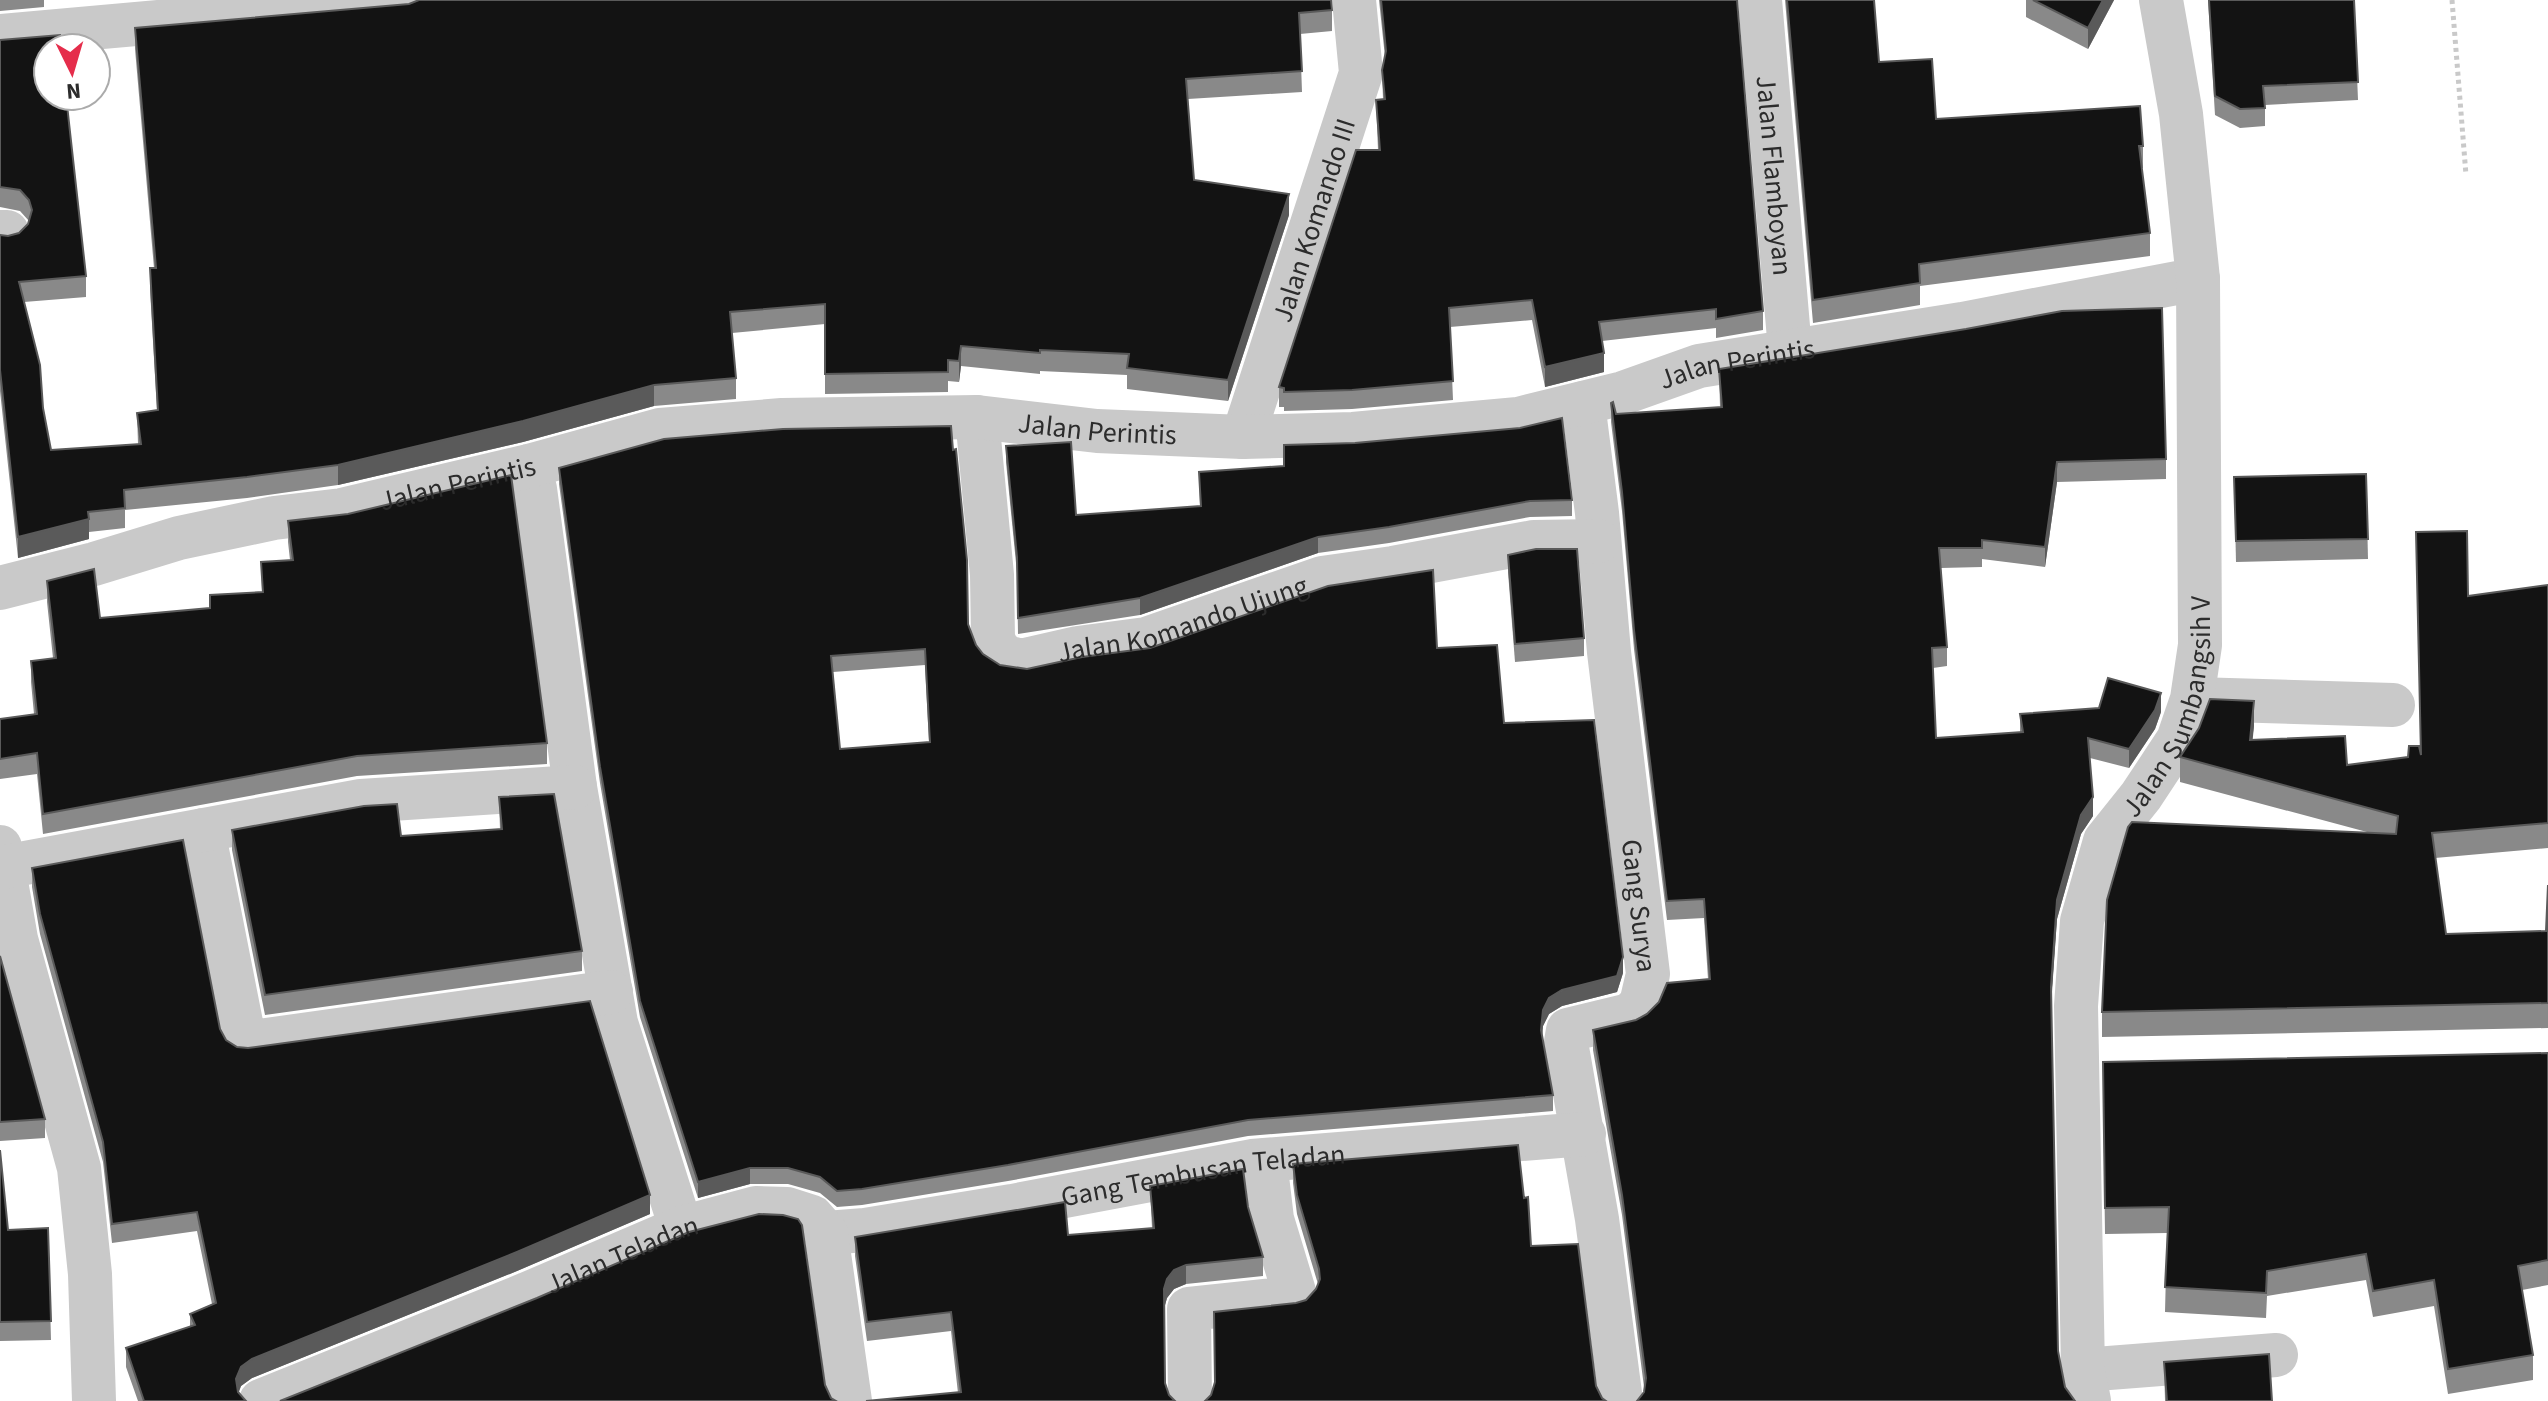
<svg xmlns="http://www.w3.org/2000/svg" width="2548" height="1401" viewBox="0 0 2548 1401" font-family="'Source Sans 3',sans-serif">
<style>
.lines{fill:none;stroke-linecap:round;stroke-linejoin:round}
.path{stroke:#c9c9c9;stroke-width:5;stroke-dasharray:4 4;stroke-linecap:butt}
.minor{stroke:#c9c9c9;stroke-width:44}
.wall{fill:#898989;fill-rule:evenodd}
.shaded-wall{fill:#5a5a5a}
.building{fill:#131313;stroke:#5a5a5a;stroke-width:2;fill-rule:evenodd}
.labels{text-anchor:middle;stroke-width:8;stroke-linejoin:round;paint-order:stroke}
.street-label{font-size:28px;fill:#2c2c2c;stroke:#fff}
</style>
<rect width="100%" height="100%" fill="#fff"/>
<g class="lines">
<!-- path -->
<path class="path" d="M 2452,0 L 2466,175"/>
<!-- minor -->
<g class="minor">
<path id="s1" d="M 1760,0 L 1790,350"/>
<path d="M 0,36 L 406,0"/>
<path d="M 0,232 L 7,232"/>
<path id="s2" d="M 1583,403 L 1597,513 L 1609,652 L 1648,974 L 1641,1004 L 1630,1015 L 1568,1030 L 1566,1042 L 1597,1219 L 1621,1401"/>
<path id="s3" d="M 977,417 L 992,575 L 993,639 L 998,650 L 1007,657 L 1021,661 L 1078,648 L 1146,639 L 1322,578 L 1393,568 L 1534,542 L 1599,541"/>
<path id="s4" d="M 1243,437 L 1361,73 L 1354,0"/>
<path d="M 529,466 L 535,489 L 575,787 L 616,1023 L 681,1228"/>
<path id="s5" d="M 0,588 L 94,564 L 179,538 L 274,518 L 342,510 L 529,466 L 660,430 L 782,420 L 977,417 L 1097,431 L 1243,437 L 1353,434 L 1518,419 L 1623,393 L 1699,366 L 1962,324 L 2198,279"/>
<path d="M 2195,699 L 2393,705"/>
<path d="M 203,830 L 245,1043 L 611,992"/>
<path d="M 0,847 L 16,939 L 79,1168 L 90,1274 L 94,1401"/>
<path d="M 3,867 L 361,801 L 575,787"/>
<path id="s6" d="M 826,1233 L 865,1230 L 1012,1206 L 1252,1161 L 1584,1134"/>
<path d="M 2083,1370 L 2276,1355"/>
<path id="s7" d="M 261,1401 L 527,1294 L 681,1228 L 756,1208 L 787,1209 L 812,1217 L 826,1233 L 850,1401"/>
<path d="M 1190,1401 L 1189,1309 L 1293,1298 L 1295,1295 L 1272,1219 L 1265,1160"/>
<path id="s8" d="M 2089,1401 L 2083,1370 L 2076,1006 L 2082,921 L 2105,841 L 2141,796 L 2178,740 L 2192,699 L 2200,645 L 2198,279 L 2181,114 L 2161,0"/>
</g>
</g>
<!-- wall -->
<g class="wall">
<path d="M 0,0 L 44,0 L 44,7 L 0,11 Z"/>
<path d="M 1379,0 L 1737,0 L 1763,311 L 1763,330 L 1716,338 L 1716,328 L 1602,341 L 1604,372 L 1545,387 L 1532,320 L 1450,327 L 1453,400 L 1352,409 L 1284,411 L 1284,407 L 1279,407 L 1279,387 L 1378,150 L 1376,100 L 1383,99 L 1382,70 L 1385,57 Z"/>
<path d="M 1785,0 L 1874,0 L 1879,62 L 1936,119 L 2143,146 L 2143,168 L 2141,168 L 2150,233 L 2150,256 L 1920,286 L 1920,305 L 1813,323 Z"/>
<path d="M 2026,0 L 2114,0 L 2088,49 L 2026,17 Z"/>
<path d="M 2208,0 L 2354,0 L 2358,100 L 2265,105 L 2265,126 L 2240,128 L 2215,115 Z"/>
<path d="M 1332,10 L 1332,31 L 1300,34 L 1302,92 L 1188,99 L 1194,180 L 1289,215 L 1228,401 L 1127,389 L 1127,375 L 1040,371 L 1040,374 L 961,366 L 959,382 L 948,381 L 948,392 L 825,394 L 825,324 L 732,333 L 736,378 L 736,399 L 654,406 L 523,442 L 338,485 L 247,498 L 125,510 L 125,528 L 89,532 L 89,539 L 18,558 L 0,391 L 0,235 L 8,236 L 19,233 L 28,224 L 29,221 L 20,211 L 0,207 L 0,40 L 86,276 L 86,297 L 24,302 L 51,450 L 138,444 L 137,413 L 157,411 L 150,289 L 150,268 L 154,268 L 135,49 L 135,28 Z"/>
<path d="M 1719,369 L 2166,459 L 2166,479 L 2057,482 L 2045,567 L 1982,559 L 1982,567 L 1941,568 L 1947,647 L 1947,666 L 1933,668 L 1936,738 L 2020,732 L 2020,714 L 2161,712 L 2155,729 L 2129,768 L 2090,758 L 2093,816 L 2081,834 L 2057,919 L 2051,1002 L 2058,1351 L 2065,1387 L 1644,1392 L 1644,1387 L 1622,1215 L 1593,1050 L 1593,1030 L 1636,1020 L 1708,979 L 1704,918 L 1667,920 L 1634,649 L 1622,511 L 1611,422 L 1611,403 L 1616,414 L 1720,407 Z"/>
<path d="M 1006,446 L 1076,515 L 1200,506 L 1199,472 L 1572,500 L 1572,516 L 1530,517 L 1389,543 L 1318,553 L 1140,615 L 1018,634 L 1017,573 L 1006,462 Z"/>
<path d="M 559,468 L 968,624 L 976,645 L 983,654 L 1000,665 L 1027,669 L 1437,648 L 1504,723 L 1623,973 L 1617,992 L 1562,1006 L 1549,1014 L 1543,1026 L 1542,1036 L 1553,1095 L 1553,1111 L 1248,1136 L 1008,1181 L 862,1205 L 837,1207 L 820,1193 L 788,1184 L 750,1184 L 698,1198 L 640,1017 L 600,783 L 559,484 ZM 925,665 L 929,742 L 840,749 L 833,672 Z"/>
<path d="M 2366,474 L 2368,559 L 2236,562 L 2234,477 Z"/>
<path d="M 288,521 L 547,743 L 547,764 L 357,776 L 43,834 L 37,774 L 0,779 L 0,719 L 34,714 L 31,682 L 31,661 L 53,658 L 47,602 L 47,581 L 100,618 L 210,608 L 210,595 L 262,592 L 261,562 L 290,560 L 288,542 Z"/>
<path d="M 1508,555 L 1584,638 L 1584,656 L 1515,662 L 1508,572 Z"/>
<path d="M 2548,585 L 2548,848 L 2435,858 L 2446,934 L 2546,931 L 2548,886 L 2548,1028 L 2102,1037 L 2102,1012 L 2367,832 L 2180,782 L 2180,757 L 2199,728 L 2254,726 L 2252,740 L 2347,765 L 2408,757 L 2420,751 L 2468,596 Z"/>
<path d="M 499,797 L 582,951 L 582,971 L 265,1015 L 232,850 L 232,830 L 401,836 L 500,830 Z"/>
<path d="M 32,868 L 220,1029 L 226,1040 L 237,1047 L 650,1214 L 517,1271 L 252,1378 L 241,1386 L 239,1392 L 246,1401 L 138,1401 L 126,1367 L 126,1348 L 190,1327 L 190,1314 L 212,1304 L 197,1231 L 112,1243 L 103,1162 L 40,934 L 32,887 Z"/>
<path d="M 0,956 L 45,1119 L 45,1138 L 0,1141 Z"/>
<path d="M 2548,1053 L 2548,1285 L 2522,1290 L 2533,1355 L 2533,1380 L 2448,1394 L 2434,1306 L 2373,1317 L 2366,1280 L 2267,1296 L 2266,1318 L 2165,1312 L 2167,1233 L 2105,1234 L 2103,1087 Z"/>
<path d="M 0,1150 L 8,1230 L 48,1228 L 51,1340 L 0,1341 Z"/>
<path d="M 1293,1164 L 1524,1198 L 1531,1246 L 1602,1398 L 1296,1303 L 1306,1300 L 1316,1289 L 1318,1284 L 1297,1214 L 1293,1183 Z"/>
<path d="M 1150,1186 L 1248,1207 L 1263,1257 L 1263,1276 L 1186,1284 L 1174,1289 L 1167,1298 L 1164,1308 L 1165,1383 L 1169,1395 L 958,1393 L 951,1331 L 867,1341 L 855,1256 L 855,1237 L 1068,1235 L 1152,1228 Z"/>
<path d="M 2164,1362 L 2272,1401 L 2165,1401 Z"/>
</g>
<!-- shaded-wall -->
<g class="shaded-wall">
<path d="M 2103,0 L 2114,0 L 2088,49 L 2088,28 Z"/>
<path d="M 1289,194 L 1289,215 L 1228,401 L 1228,380 Z"/>
<path d="M 961,346 L 961,366 L 959,382 L 959,361 Z"/>
<path d="M 1604,353 L 1604,372 L 1545,387 L 1545,367 Z"/>
<path d="M 654,385 L 654,406 L 523,442 L 338,485 L 338,465 Z"/>
<path d="M 2057,462 L 2057,482 L 2045,567 L 2045,547 Z"/>
<path d="M 89,519 L 89,539 L 18,558 L 18,537 Z"/>
<path d="M 1318,537 L 1318,553 L 1140,615 L 1140,598 Z"/>
<path d="M 2161,693 L 2161,712 L 2155,729 L 2129,768 L 2129,749 Z"/>
<path d="M 2254,701 L 2254,726 L 2250,766 L 2250,740 Z"/>
<path d="M 2093,797 L 2093,816 L 2081,834 L 2057,919 L 2051,1006 L 2051,987 L 2057,900 L 2081,815 Z"/>
<path d="M 1623,957 L 1623,973 L 1617,992 L 1562,1006 L 1549,1014 L 1543,1026 L 1541,1046 L 1543,1010 L 1549,998 Z"/>
<path d="M 750,1168 L 750,1184 L 698,1198 L 698,1182 Z"/>
<path d="M 650,1195 L 650,1214 L 517,1271 L 252,1378 L 241,1386 L 236,1398 L 236,1379 L 241,1367 L 252,1359 Z"/>
<path d="M 1186,1265 L 1186,1284 L 1174,1289 L 1167,1298 L 1164,1309 L 1164,1289 L 1167,1279 L 1174,1270 Z"/>
</g>
<!-- building -->
<g class="building">
<path d="M 419,0 L 1331,0 L 1332,10 L 1299,13 L 1302,71 L 1186,79 L 1194,180 L 1289,194 L 1228,380 L 1127,368 L 1129,354 L 1040,350 L 1040,353 L 961,346 L 959,361 L 948,360 L 948,372 L 825,374 L 825,304 L 730,312 L 736,378 L 654,385 L 523,421 L 338,465 L 247,477 L 124,490 L 125,508 L 88,512 L 89,519 L 18,537 L 0,370 L 0,235 L 8,236 L 19,233 L 28,224 L 32,210 L 29,200 L 20,190 L 0,187 L 0,40 L 60,35 L 61,48 L 48,48 L 48,96 L 66,96 L 86,276 L 19,282 L 40,365 L 43,408 L 51,450 L 141,444 L 137,413 L 158,410 L 150,268 L 156,268 L 135,28 L 409,4 Z"/>
<path d="M 1381,0 L 1737,0 L 1763,311 L 1716,319 L 1716,309 L 1599,322 L 1604,353 L 1545,367 L 1532,300 L 1449,308 L 1453,381 L 1352,390 L 1284,392 L 1284,388 L 1279,387 L 1356,150 L 1380,150 L 1376,100 L 1385,99 L 1382,70 L 1386,51 Z"/>
<path d="M 1787,0 L 1874,0 L 1879,62 L 1932,59 L 1936,119 L 2140,106 L 2143,146 L 2139,146 L 2150,233 L 1919,264 L 1920,283 L 1813,300 Z"/>
<path d="M 2033,0 L 2103,0 L 2088,28 Z"/>
<path d="M 2209,0 L 2354,0 L 2358,82 L 2263,86 L 2265,108 L 2240,109 L 2215,96 Z"/>
<path d="M 2162,308 L 2166,459 L 2057,462 L 2045,547 L 1982,540 L 1982,548 L 1939,548 L 1947,647 L 1932,648 L 1936,738 L 2023,732 L 2020,714 L 2099,708 L 2108,678 L 2161,693 L 2155,710 L 2129,749 L 2088,738 L 2093,797 L 2081,815 L 2057,900 L 2051,987 L 2058,1351 L 2065,1387 L 2075,1401 L 1637,1401 L 1644,1392 L 1646,1378 L 1622,1195 L 1593,1030 L 1636,1020 L 1647,1014 L 1659,1002 L 1667,983 L 1710,979 L 1704,899 L 1667,901 L 1634,630 L 1622,492 L 1611,403 L 1613,402 L 1616,414 L 1722,407 L 1719,369 L 1966,329 L 2062,311 Z"/>
<path d="M 1562,418 L 1572,500 L 1530,501 L 1389,527 L 1318,537 L 1140,598 L 1018,618 L 1017,557 L 1006,446 L 1071,442 L 1076,515 L 1201,506 L 1199,472 L 1284,466 L 1284,445 L 1355,443 L 1520,428 Z"/>
<path d="M 951,426 L 953,450 L 956,449 L 967,560 L 968,624 L 976,645 L 983,654 L 1000,665 L 1027,669 L 1082,657 L 1150,648 L 1328,586 L 1433,570 L 1437,648 L 1497,645 L 1504,723 L 1594,720 L 1623,957 L 1617,976 L 1562,990 L 1549,998 L 1543,1010 L 1541,1030 L 1553,1095 L 1248,1120 L 1008,1165 L 862,1189 L 837,1191 L 820,1177 L 788,1168 L 750,1168 L 698,1182 L 640,1001 L 600,767 L 559,468 L 664,439 L 783,429 ZM 925,649 L 930,742 L 840,749 L 831,656 Z"/>
<path d="M 2366,474 L 2368,539 L 2236,541 L 2234,477 Z"/>
<path d="M 511,475 L 547,743 L 357,756 L 43,814 L 37,753 L 0,759 L 0,719 L 37,714 L 31,661 L 56,658 L 47,581 L 94,569 L 100,618 L 210,608 L 210,595 L 263,592 L 261,562 L 293,560 L 288,521 L 348,514 Z"/>
<path d="M 2467,531 L 2468,596 L 2548,585 L 2548,823 L 2432,833 L 2446,934 L 2546,931 L 2548,885 L 2548,1003 L 2102,1012 L 2107,900 L 2128,827 L 2132,822 L 2396,834 L 2398,816 L 2180,757 L 2199,728 L 2210,699 L 2254,701 L 2250,740 L 2345,736 L 2347,765 L 2408,757 L 2409,746 L 2419,746 L 2421,755 L 2416,532 Z"/>
<path d="M 1536,549 L 1577,549 L 1584,638 L 1515,644 L 1508,555 Z"/>
<path d="M 554,794 L 582,951 L 265,995 L 232,830 L 364,806 L 397,804 L 401,836 L 502,829 L 499,797 Z"/>
<path d="M 183,840 L 220,1029 L 226,1040 L 237,1047 L 248,1048 L 590,1001 L 650,1195 L 517,1252 L 252,1359 L 241,1367 L 236,1379 L 238,1392 L 246,1401 L 144,1401 L 126,1348 L 195,1325 L 190,1314 L 216,1303 L 197,1212 L 112,1224 L 103,1142 L 40,914 L 32,868 Z"/>
<path d="M 0,956 L 45,1119 L 0,1122 Z"/>
<path d="M 2548,1053 L 2548,1260 L 2518,1266 L 2533,1355 L 2448,1369 L 2434,1280 L 2373,1291 L 2366,1254 L 2267,1271 L 2266,1293 L 2165,1287 L 2169,1207 L 2105,1208 L 2103,1062 Z"/>
<path d="M 1518,1145 L 1524,1198 L 1528,1197 L 1531,1246 L 1578,1244 L 1596,1386 L 1602,1398 L 1606,1401 L 1205,1401 L 1211,1395 L 1215,1382 L 1214,1312 L 1296,1303 L 1306,1300 L 1316,1289 L 1320,1279 L 1319,1269 L 1297,1195 L 1293,1164 Z"/>
<path d="M 0,1150 L 8,1230 L 48,1228 L 51,1321 L 0,1322 Z"/>
<path d="M 1243,1169 L 1248,1207 L 1263,1257 L 1186,1265 L 1174,1270 L 1167,1279 L 1164,1289 L 1165,1383 L 1169,1395 L 1175,1401 L 866,1401 L 961,1392 L 951,1312 L 867,1322 L 855,1237 L 1065,1202 L 1068,1235 L 1154,1228 L 1150,1186 Z"/>
<path d="M 759,1214 L 783,1215 L 798,1219 L 802,1225 L 825,1385 L 831,1398 L 836,1401 L 280,1401 L 537,1298 L 689,1232 Z"/>
<path d="M 2269,1354 L 2272,1401 L 2167,1401 L 2164,1362 Z"/>
</g>
<g class="labels">
<!-- street labels -->
<g class="street-label">
<text dy="10" stroke="none"><textPath href="#s1" startOffset="176">Jalan Flamboyan</textPath></text>
<text dy="10" stroke="none"><textPath href="#s4" startOffset="228">Jalan Komando III</textPath></text>
<text dy="10" stroke="none"><textPath href="#s5" startOffset="1766">Jalan Perintis</textPath></text>
<text dy="10" stroke="none"><textPath href="#s5" startOffset="1118">Jalan Perintis</textPath></text>
<text dy="10" stroke="none"><textPath href="#s5" startOffset="470">Jalan Perintis</textPath></text>
<text dy="10" stroke="none"><textPath href="#s3" startOffset="428">Jalan Komando Ujung</textPath></text>
<text dy="10" stroke="none"><textPath href="#s8" startOffset="718">Jalan Sumbangsih V</textPath></text>
<text dy="10" stroke="none"><textPath href="#s2" startOffset="506">Gang Surya</textPath></text>
<text dy="10" stroke="none"><textPath href="#s6" startOffset="382">Gang Tembusan Teladan</textPath></text>
<text dy="10" stroke="none"><textPath href="#s7" startOffset="390">Jalan Teladan</textPath></text>
</g>
</g>
<!-- north arrow -->
<g transform="translate(72 72) rotate(175)"><circle r="38" fill="#ffffff" stroke="#ababab" stroke-width="2"/>
<path d="M0-6L14 30L0 20L-14 30Z" fill="#e52d4b"/>
<text y="-12" font-size="22" font-weight="bold" text-anchor="middle" fill="#2c2c2c">N</text>
</g>
</svg>
